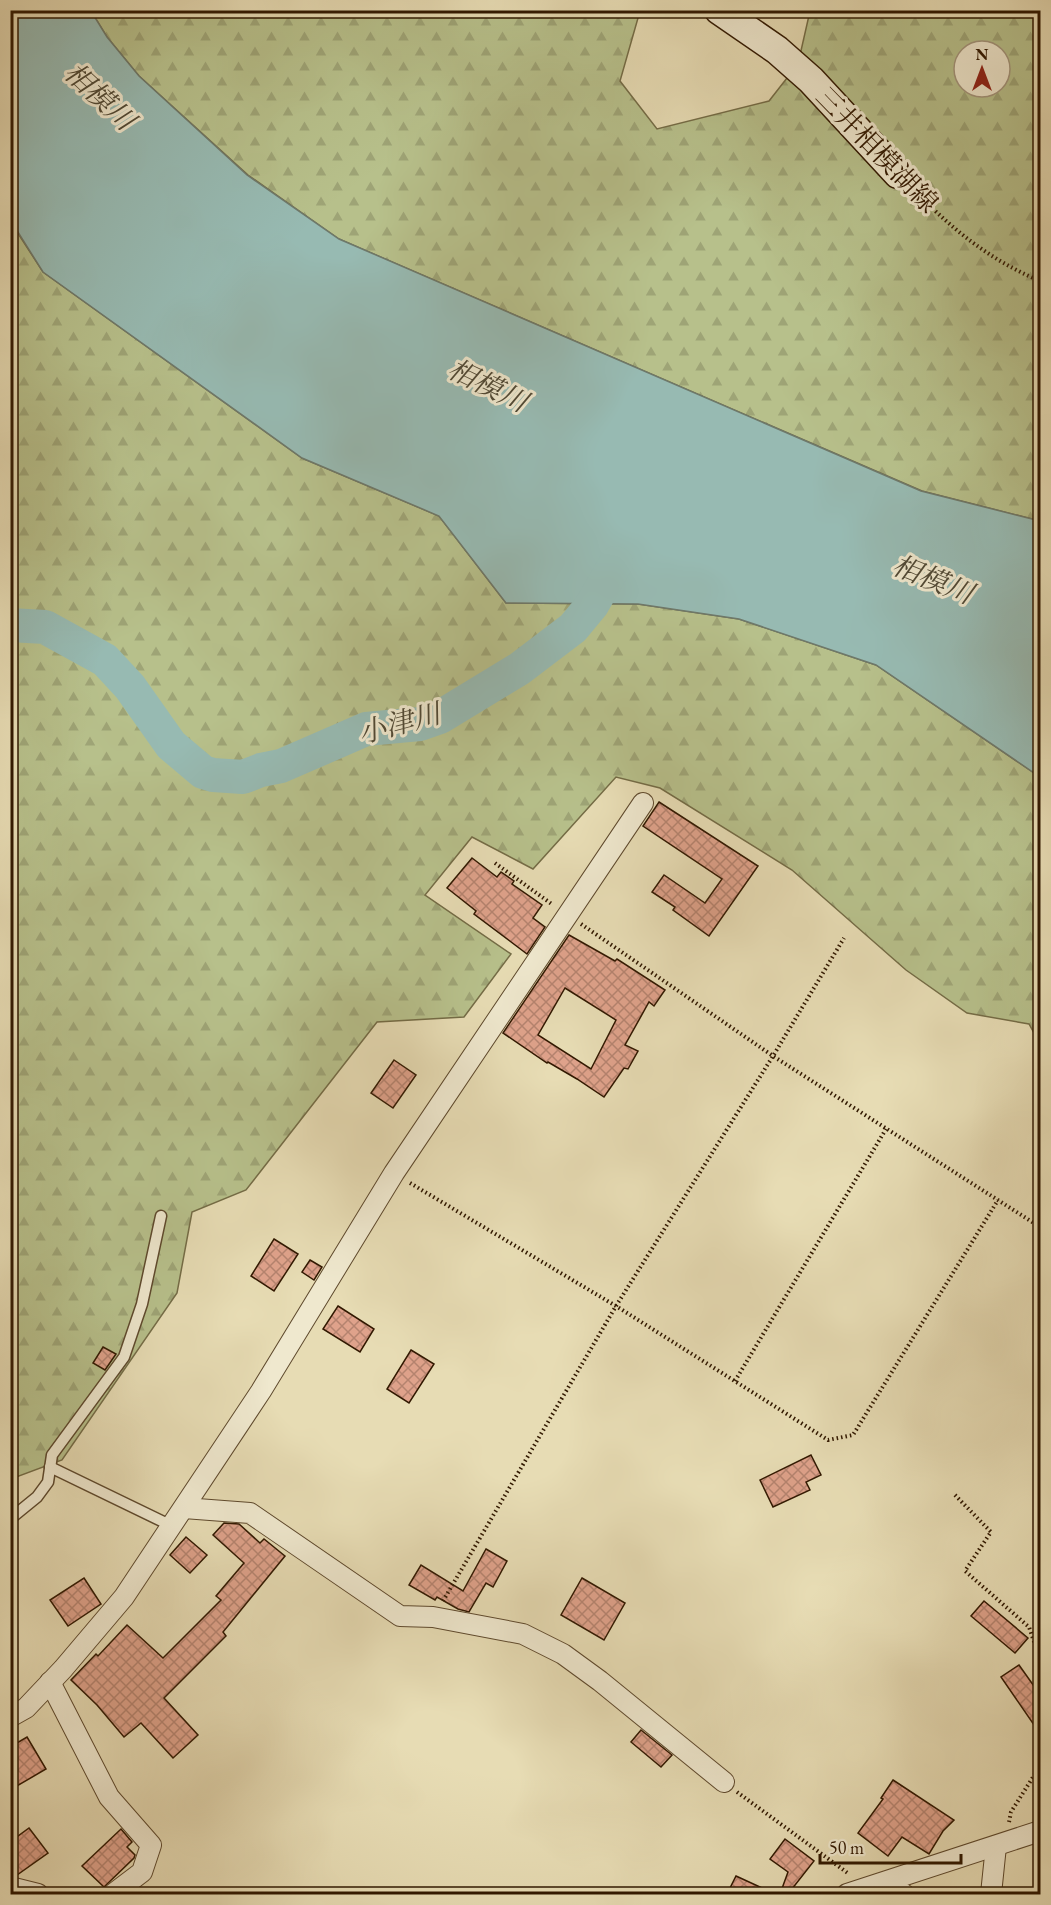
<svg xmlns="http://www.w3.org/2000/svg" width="1051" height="1905" viewBox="0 0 1051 1905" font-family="'EB Garamond','Noto Serif JP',serif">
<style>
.forest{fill:url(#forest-firs);stroke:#746c46;stroke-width:1.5;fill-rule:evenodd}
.water{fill:#97bab2;stroke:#6e796b;stroke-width:1.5}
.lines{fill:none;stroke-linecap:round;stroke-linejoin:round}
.river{stroke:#97bab2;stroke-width:34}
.building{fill:url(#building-cross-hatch);stroke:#311800;stroke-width:1.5;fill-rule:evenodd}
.service-casing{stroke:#5e492d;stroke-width:13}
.minor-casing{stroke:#5e492d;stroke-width:22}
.secondary-casing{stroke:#311800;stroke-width:31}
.path{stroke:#311800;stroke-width:4;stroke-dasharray:1.5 3;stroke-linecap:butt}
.service{stroke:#efe8ce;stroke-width:10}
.minor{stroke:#efe8ce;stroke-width:20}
.secondary{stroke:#efe8ce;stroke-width:28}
.labels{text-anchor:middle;stroke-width:6;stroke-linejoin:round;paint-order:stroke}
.street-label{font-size:27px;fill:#311800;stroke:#efe8ce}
.water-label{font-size:28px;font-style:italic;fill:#504935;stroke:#efe8ce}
</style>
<defs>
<pattern id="forest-firs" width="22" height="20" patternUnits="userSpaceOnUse" patternTransform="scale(1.5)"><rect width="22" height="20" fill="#b7c08b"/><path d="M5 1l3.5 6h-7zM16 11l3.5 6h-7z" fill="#9ea476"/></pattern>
<pattern id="building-cross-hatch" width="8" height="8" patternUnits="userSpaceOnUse" patternTransform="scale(1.5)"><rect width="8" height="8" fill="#dfa28b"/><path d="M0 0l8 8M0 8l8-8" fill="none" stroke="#b5836f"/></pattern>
</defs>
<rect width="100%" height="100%" fill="#e7dcb4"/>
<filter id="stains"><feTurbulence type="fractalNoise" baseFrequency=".00333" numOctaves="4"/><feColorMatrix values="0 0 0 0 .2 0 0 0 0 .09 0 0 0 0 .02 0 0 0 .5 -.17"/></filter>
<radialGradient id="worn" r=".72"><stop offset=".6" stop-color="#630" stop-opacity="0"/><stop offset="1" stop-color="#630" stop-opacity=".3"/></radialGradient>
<!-- forest -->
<g class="forest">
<path d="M 91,11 L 640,11 L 620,81 L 657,129 L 769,101 L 798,64 L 810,11 L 1040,11 L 1040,521 L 922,491 L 339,239 L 248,175 L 139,76 L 107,37 ZM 964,51 L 1000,51 L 1000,87 L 964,87 Z"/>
<path d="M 10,221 L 43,272 L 302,458 L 439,516 L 506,603 L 638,604 L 739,619 L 876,665 L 1040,777 L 1040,1044 L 1029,1024 L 967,1013 L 906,970 L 792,870 L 660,788 L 616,777 L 533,869 L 472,837 L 425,895 L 511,954 L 464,1017 L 377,1022 L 246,1190 L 192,1212 L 177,1293 L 62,1460 L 11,1479 Z"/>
</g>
<!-- water -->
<path class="water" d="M 11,10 L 91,11 L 107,37 L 139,76 L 247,175 L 339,239 L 921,491 L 1040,521 L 1040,777 L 876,665 L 739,619 L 638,604 L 506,603 L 439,516 L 302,458 L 43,272 L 11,221 Z"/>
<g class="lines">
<!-- river -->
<path class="river" d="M 10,625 L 45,627 L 105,660 L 130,687 L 171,745 L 203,772 L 213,775 L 243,777 L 261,770 L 281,766 L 366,729 L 420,724 L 440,717 L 519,669 L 573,628 L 592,605 L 616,563"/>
</g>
<!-- building -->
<g class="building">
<path d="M 659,802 L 758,866 L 709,936 L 673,910 L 675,907 L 652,892 L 664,875 L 705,903 L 722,879 L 643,826 Z"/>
<path d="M 472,858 L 497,877 L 501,872 L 514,881 L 512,884 L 542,905 L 533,918 L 545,927 L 527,954 L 474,914 L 476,911 L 447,888 Z"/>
<path d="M 569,935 L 615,961 L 617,959 L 665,990 L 654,1006 L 649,1002 L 625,1045 L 638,1051 L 628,1069 L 624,1068 L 604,1097 L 577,1079 L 548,1062 L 547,1063 L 503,1033 ZM 565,988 L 616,1020 L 591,1069 L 538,1035 Z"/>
<path d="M 394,1060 L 416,1075 L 393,1108 L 371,1093 Z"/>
<path d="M 274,1239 L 298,1254 L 274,1291 L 251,1276 Z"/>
<path d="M 310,1260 L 322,1267 L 314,1280 L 302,1272 Z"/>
<path d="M 338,1306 L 374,1329 L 360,1352 L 323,1329 Z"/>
<path d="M 103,1347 L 116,1354 L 105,1370 L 93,1363 Z"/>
<path d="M 411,1350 L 434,1364 L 409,1403 L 387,1389 Z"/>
<path d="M 811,1455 L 821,1475 L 806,1482 L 810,1490 L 773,1507 L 760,1480 Z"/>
<path d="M 224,1523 L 239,1524 L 260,1543 L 264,1539 L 285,1556 L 223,1632 L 226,1636 L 164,1698 L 198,1735 L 173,1758 L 141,1723 L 124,1737 L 97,1705 L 71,1680 L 96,1654 L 98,1656 L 127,1625 L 163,1658 L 221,1600 L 216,1596 L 244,1563 L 213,1535 Z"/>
<path d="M 186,1537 L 207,1555 L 190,1573 L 170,1555 Z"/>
<path d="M 486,1549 L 507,1561 L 493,1587 L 486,1583 L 469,1612 L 458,1609 L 437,1597 L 435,1600 L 409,1585 L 421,1565 L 463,1591 Z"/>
<path d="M 84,1578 L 101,1604 L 68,1626 L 50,1600 Z"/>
<path d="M 582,1578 L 625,1603 L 604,1640 L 561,1615 Z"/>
<path d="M 984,1601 L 1028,1638 L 1015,1653 L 971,1616 Z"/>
<path d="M 1019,1665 L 1041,1696 L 1041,1735 L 1001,1677 Z"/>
<path d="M 641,1730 L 672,1755 L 661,1767 L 631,1742 Z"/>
<path d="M 27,1737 L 46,1769 L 10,1790 L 10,1747 Z"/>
<path d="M 893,1780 L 954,1820 L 943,1831 L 929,1854 L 902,1837 L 888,1856 L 858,1833 L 883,1799 L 881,1798 Z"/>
<path d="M 29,1828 L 48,1853 L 17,1875 L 10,1866 L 10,1842 Z"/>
<path d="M 121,1829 L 132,1842 L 127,1847 L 135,1855 L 134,1858 L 104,1887 L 82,1866 Z"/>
<path d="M 785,1839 L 814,1861 L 788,1894 L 780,1894 L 788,1872 L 770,1859 Z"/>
<path d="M 736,1876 L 775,1894 L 727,1894 Z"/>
</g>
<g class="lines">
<defs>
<g id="service">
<path d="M 50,1467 L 172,1526"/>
<path d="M 10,1519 L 37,1497 L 48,1482 L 52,1455 L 124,1357 L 142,1304 L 161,1216"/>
</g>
<g id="minor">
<path d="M 184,1508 L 250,1513 L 400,1616 L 433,1617 L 523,1634 L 563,1654 L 600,1681 L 724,1782"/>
<path d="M 50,1682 L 109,1797 L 151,1845 L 142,1872 L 113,1894"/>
<path d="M 10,1717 L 26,1708 L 63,1669 L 124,1597 L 261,1391 L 394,1173 L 643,803"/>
<path d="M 881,1884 L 904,1894"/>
<path d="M 10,1887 L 38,1894"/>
<path d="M 847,1894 L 1040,1831"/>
<path d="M 991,1894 L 996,1846"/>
</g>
<path id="secondary" d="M 719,10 L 777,50 L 811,80 L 898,174"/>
</defs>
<!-- service casing -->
<use href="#service" class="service-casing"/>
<!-- minor casing -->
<use href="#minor" class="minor-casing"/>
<!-- secondary casing -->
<use href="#secondary" class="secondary-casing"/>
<!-- path -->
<g class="path">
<path d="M 913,189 C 952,229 988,259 1040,281"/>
<path d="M 495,863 L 553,905"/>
<path d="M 581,924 L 773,1056 L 1040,1227"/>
<path d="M 410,1183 L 616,1306 L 828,1440 L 853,1435 L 998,1200"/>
<path d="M 735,1381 L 886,1129"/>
<path d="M 955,1495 L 991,1532 L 965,1571 L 1029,1627 L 1040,1659"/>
<path d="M 443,1601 L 616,1306 L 773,1056 L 844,938"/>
<path d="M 737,1792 L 849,1874"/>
<path d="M 1009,1822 L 1011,1812 L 1040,1766"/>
</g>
<!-- service -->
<use href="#service" class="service"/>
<!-- minor -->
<use href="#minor" class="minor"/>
<!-- secondary -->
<use href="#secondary" class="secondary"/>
</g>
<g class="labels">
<!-- street labels -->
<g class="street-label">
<text transform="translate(877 150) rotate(46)" y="9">三井相模湖線</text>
</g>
<!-- water labels -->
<g class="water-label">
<text transform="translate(100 96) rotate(43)" y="10">相模川</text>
<text transform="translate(488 385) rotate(26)" y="10">相模川</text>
<text transform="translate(933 579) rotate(22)" y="10">相模川</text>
<text transform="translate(399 723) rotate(-15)" y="10">小津川</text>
</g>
</g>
<!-- margin -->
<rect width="1051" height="1905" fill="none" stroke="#e7dcb4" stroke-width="36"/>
<rect x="12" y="12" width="1027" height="1881" fill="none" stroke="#311800" stroke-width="3"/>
<rect x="18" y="18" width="1015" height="1869" fill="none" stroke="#311800" stroke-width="1.5"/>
<!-- north arrow -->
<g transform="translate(982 69)"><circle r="28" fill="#efe8ce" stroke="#a3957c" stroke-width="1.5"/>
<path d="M0-4.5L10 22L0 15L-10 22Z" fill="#8f2418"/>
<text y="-9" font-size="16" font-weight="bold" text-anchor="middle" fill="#311800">N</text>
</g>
<!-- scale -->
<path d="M820 1854v9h141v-9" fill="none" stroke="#311800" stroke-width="3"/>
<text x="829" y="1854" font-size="18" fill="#311800" stroke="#efe8ce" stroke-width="4.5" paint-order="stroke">50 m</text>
<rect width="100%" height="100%" filter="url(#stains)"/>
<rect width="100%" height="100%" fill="url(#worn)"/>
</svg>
